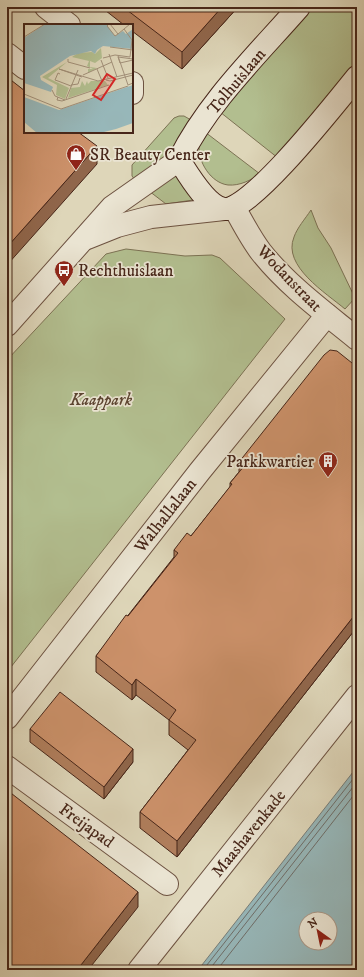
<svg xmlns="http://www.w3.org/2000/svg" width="364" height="977" viewBox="0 0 364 977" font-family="'IM FELL DW Pica',serif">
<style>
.green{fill:#b2be8f;stroke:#7c7254}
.water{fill:#97b7b9;stroke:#777d79;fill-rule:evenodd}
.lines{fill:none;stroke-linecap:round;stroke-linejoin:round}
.shore{stroke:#6f6e69;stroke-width:1}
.street-casing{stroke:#6d5241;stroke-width:24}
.secondary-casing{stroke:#472619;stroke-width:24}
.street{stroke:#eae4d2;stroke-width:22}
.secondary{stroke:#eae4d2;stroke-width:22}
.wall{fill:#b07e5c;stroke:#472619}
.shaded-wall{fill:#90664b;stroke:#472619}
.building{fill:#cd926b;stroke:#472619}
.labels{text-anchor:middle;stroke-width:3.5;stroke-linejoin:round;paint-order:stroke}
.street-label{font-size:17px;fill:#472619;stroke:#eae4d2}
.poi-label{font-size:17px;fill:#472619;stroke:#eae4d2;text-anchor:start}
.park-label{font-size:17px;font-style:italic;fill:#5c4431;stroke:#eae4d2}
.inset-river{fill:none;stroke:#97b7b9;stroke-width:2}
.inset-road{fill:none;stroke:#a29079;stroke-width:1}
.view{fill:#d62828;fill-opacity:0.15;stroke:#d62828;stroke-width:2}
.inset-edge{fill:none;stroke:#472619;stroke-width:2}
</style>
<rect width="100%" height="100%" fill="#ded6b9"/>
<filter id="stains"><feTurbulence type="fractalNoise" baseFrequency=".005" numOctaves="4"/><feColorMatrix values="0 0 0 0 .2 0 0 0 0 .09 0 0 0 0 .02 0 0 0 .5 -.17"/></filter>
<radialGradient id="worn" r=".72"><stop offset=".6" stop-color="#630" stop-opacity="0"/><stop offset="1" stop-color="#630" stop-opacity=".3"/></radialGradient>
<!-- green -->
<g class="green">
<path d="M 311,7 L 357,7 L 357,66 L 278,158 L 220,112 L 226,102 Z"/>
<path d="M 179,116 L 184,116 L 191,120 L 174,150 L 135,180 L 132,176 L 132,165 L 174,118 Z"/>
<path d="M 205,132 L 260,174 C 251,180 240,186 228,185 C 211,183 198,162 199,146 C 199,141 203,136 205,132 Z"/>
<path d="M 176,174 L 193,200 L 166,204 L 149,191 Z"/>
<path d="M 311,210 L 318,228 L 331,248 L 355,298 L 345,309 C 326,293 282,266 294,237 C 297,228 305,219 311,210 Z"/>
<path d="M 126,249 L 185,256 L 212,255 L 220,258 L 285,319 L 7,672 L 7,360 L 106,254 Z"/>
</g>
<!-- water -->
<path class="water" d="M 357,767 L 357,970 L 198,970 ZM 306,919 L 330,919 L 330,943 L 306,943 Z"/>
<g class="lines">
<!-- shore -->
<g class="shore">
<path d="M 203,970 L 357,774"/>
<path d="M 209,970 L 357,782"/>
<path d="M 217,970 L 357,791"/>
</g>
<defs>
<g id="street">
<path d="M 46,7 L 69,25"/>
<path d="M 7,54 L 25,68"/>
<path d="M 132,83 L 132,93"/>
<path d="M 234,207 C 242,222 251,239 261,252 C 288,286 324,312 357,339"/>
<path d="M 87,238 L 117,226 L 151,217 L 224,209"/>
<path d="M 7,325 L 112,207 L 179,160"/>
<path d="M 7,718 L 200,471 L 327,315"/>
<path d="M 7,767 L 167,884"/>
<path d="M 139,970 L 357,696"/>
</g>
<path id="secondary" d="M 299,7 C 257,55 208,102 179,160 C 188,174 206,206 224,209 C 250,213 338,100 357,77"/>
</defs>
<!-- street casing -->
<use href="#street" class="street-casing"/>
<!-- secondary casing -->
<use href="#secondary" class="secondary-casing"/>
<!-- street -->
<use href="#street" class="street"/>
<!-- secondary -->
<use href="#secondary" class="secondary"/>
</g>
<!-- wall -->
<g class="wall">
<path d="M 101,7 L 238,7 L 182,69 L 132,31 L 132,25 L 124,25 Z"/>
<path d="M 357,367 L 357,627 L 177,857 L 140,828 L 140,812 L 188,750 L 169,735 L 169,720 L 136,695 L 132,700 L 96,672 L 96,656 L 174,557 L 174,550 L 191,536 L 230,487 L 230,483 L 239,472 L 239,462 Z"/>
<path d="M 30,729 L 133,762 L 104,799 L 30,742 Z"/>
</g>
<!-- shaded-wall -->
<g class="shaded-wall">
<path d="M 222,7 L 238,7 L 182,69 L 182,52 Z"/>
<path d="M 97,146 L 97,164 L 7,265 L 7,247 Z"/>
<path d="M 357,612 L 357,627 L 177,857 L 177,841 Z"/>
<path d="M 136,679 L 136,695 L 132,700 L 132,685 Z"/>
<path d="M 133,749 L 133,762 L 104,799 L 104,787 Z"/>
<path d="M 138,892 L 138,907 L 88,970 L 77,970 Z"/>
</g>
<!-- building -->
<g class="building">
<path d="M 123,7 L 222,7 L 182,52 Z"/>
<path d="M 7,77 L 25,91 L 25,132 L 78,132 L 97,146 L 7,247 Z"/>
<path d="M 330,350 L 337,351 L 357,367 L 357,612 L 177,841 L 140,812 L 196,740 L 169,720 L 176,710 L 136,679 L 132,685 L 96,656 L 126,615 L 128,616 L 178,553 L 174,550 L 187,533 L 191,536 L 232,484 L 230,483 L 245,465 L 239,462 L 324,355 Z"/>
<path d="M 60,692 L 133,749 L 104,787 L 30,729 Z"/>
<path d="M 7,790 L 138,892 L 77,970 L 7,970 Z"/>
</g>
<!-- icons -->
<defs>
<symbol id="shop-pin" viewBox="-11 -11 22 30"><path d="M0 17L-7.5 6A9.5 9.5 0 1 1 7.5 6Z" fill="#8f2418" stroke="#eae4d2"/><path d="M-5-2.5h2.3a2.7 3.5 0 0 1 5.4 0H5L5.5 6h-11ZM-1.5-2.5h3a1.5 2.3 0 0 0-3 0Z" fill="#fff"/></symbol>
<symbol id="bus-pin" viewBox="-11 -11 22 30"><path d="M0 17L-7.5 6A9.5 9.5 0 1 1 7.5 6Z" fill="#8f2418" stroke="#eae4d2"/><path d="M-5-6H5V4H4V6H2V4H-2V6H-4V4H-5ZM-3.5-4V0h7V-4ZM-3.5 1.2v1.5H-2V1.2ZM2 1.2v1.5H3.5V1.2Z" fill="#fff"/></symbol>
<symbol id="building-pin" viewBox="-11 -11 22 30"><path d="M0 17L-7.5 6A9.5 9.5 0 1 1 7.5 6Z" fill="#8f2418" stroke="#eae4d2"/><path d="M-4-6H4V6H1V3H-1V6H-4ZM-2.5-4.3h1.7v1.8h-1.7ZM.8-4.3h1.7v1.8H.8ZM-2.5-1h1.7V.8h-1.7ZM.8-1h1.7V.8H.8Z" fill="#fff"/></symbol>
</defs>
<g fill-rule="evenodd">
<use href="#shop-pin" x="65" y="143" width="22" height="30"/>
<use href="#bus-pin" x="53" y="259" width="22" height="30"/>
<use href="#building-pin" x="317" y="450" width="22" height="30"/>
</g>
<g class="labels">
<!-- street labels -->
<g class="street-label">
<text transform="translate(236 81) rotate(-50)" y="6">Tolhuislaan</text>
<text transform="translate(290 278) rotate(46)" y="6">Wodanstraat</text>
<text transform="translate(165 515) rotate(-52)" y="6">Walhallalaan</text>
<text transform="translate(87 825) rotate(36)" y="6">Freijapad</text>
<text transform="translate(248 833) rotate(-51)" y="6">Maashavenkade</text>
</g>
<!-- poi labels -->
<g class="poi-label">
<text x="90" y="160">SR Beauty Center</text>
<text x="78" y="276">Rechthuislaan</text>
<text x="314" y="467" text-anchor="end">Parkkwartier</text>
</g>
<!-- park labels -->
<g class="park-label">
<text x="101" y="405">Kaappark</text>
</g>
</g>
<!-- overview -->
<g transform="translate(24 24)">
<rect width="109" height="109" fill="#ded6b9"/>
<path d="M 77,24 L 78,34 L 71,39 L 66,37 L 66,43 L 73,44 L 64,49 L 64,45 L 69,45 L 63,42 L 65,37 L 48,33 L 54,29 L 68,28 L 71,30 ZM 43,38 L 24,54 L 45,64 L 41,75 L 32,71 L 33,61 L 18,53 ZM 58,57 L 61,62 L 63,57 L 64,60 L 67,57 L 81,57 L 84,61 L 44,74 L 47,64 L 56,63 Z" fill="#b2be8f"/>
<path d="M 21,0 L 84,0 L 83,1 L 91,12 L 99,7 L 102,10 L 109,5 L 109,25 L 79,22 L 73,26 L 71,30 L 67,27 L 46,32 L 16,52 L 17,56 L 29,63 L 27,68 L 0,59 L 0,14 ZM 109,61 L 109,99 L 92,105 L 76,109 L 13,109 L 0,98 L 0,73 L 35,86 Z" fill="#97b7b9"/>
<path class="inset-river" d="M 74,0 L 77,8 L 88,16 L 97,16 L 94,12"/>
<path class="inset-road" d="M 85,0 L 83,2 L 91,12 L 94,10M 86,0 L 94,10M 94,10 L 106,0M 0,13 L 21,0M 86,23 L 109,26M 85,30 L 93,53M 94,32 L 104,61 L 109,59M 79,34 L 91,31 L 106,33 L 108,16 L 100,5M 44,35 L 44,38 L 66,44M 109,35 L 94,33 L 96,39 L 109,36M 77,36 L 84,54M 73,45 L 78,57M 59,51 L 88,38M 58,53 L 35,45 L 74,57 L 109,49M 82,56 L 86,57 L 109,51M 34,57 L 47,62M 34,57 L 31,56 L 34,49 L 36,50M 47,61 L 54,60 L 56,54M 28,66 L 31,72 L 41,76M 0,70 L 37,85 L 104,62M 34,73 L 33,76 L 38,77 L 85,61M 42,75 L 54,46"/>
<path class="view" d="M 83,50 L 91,55 L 77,76 L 69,71 Z"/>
<rect width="109" height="109" class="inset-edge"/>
</g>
<!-- margin -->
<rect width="364" height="977" fill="none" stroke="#ded6b9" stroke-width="24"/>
<rect x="8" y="8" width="348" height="961" fill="none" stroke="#472619" stroke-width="2"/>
<rect x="12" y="12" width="340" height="953" fill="none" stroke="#472619"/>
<!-- north arrow -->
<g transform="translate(318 931) rotate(327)"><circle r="19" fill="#eae4d2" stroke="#a99888"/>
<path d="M0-3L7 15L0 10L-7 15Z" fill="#8f2418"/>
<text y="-6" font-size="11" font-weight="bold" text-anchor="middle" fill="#472619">N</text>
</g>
<rect width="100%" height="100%" filter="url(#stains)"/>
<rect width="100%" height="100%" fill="url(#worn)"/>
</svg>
